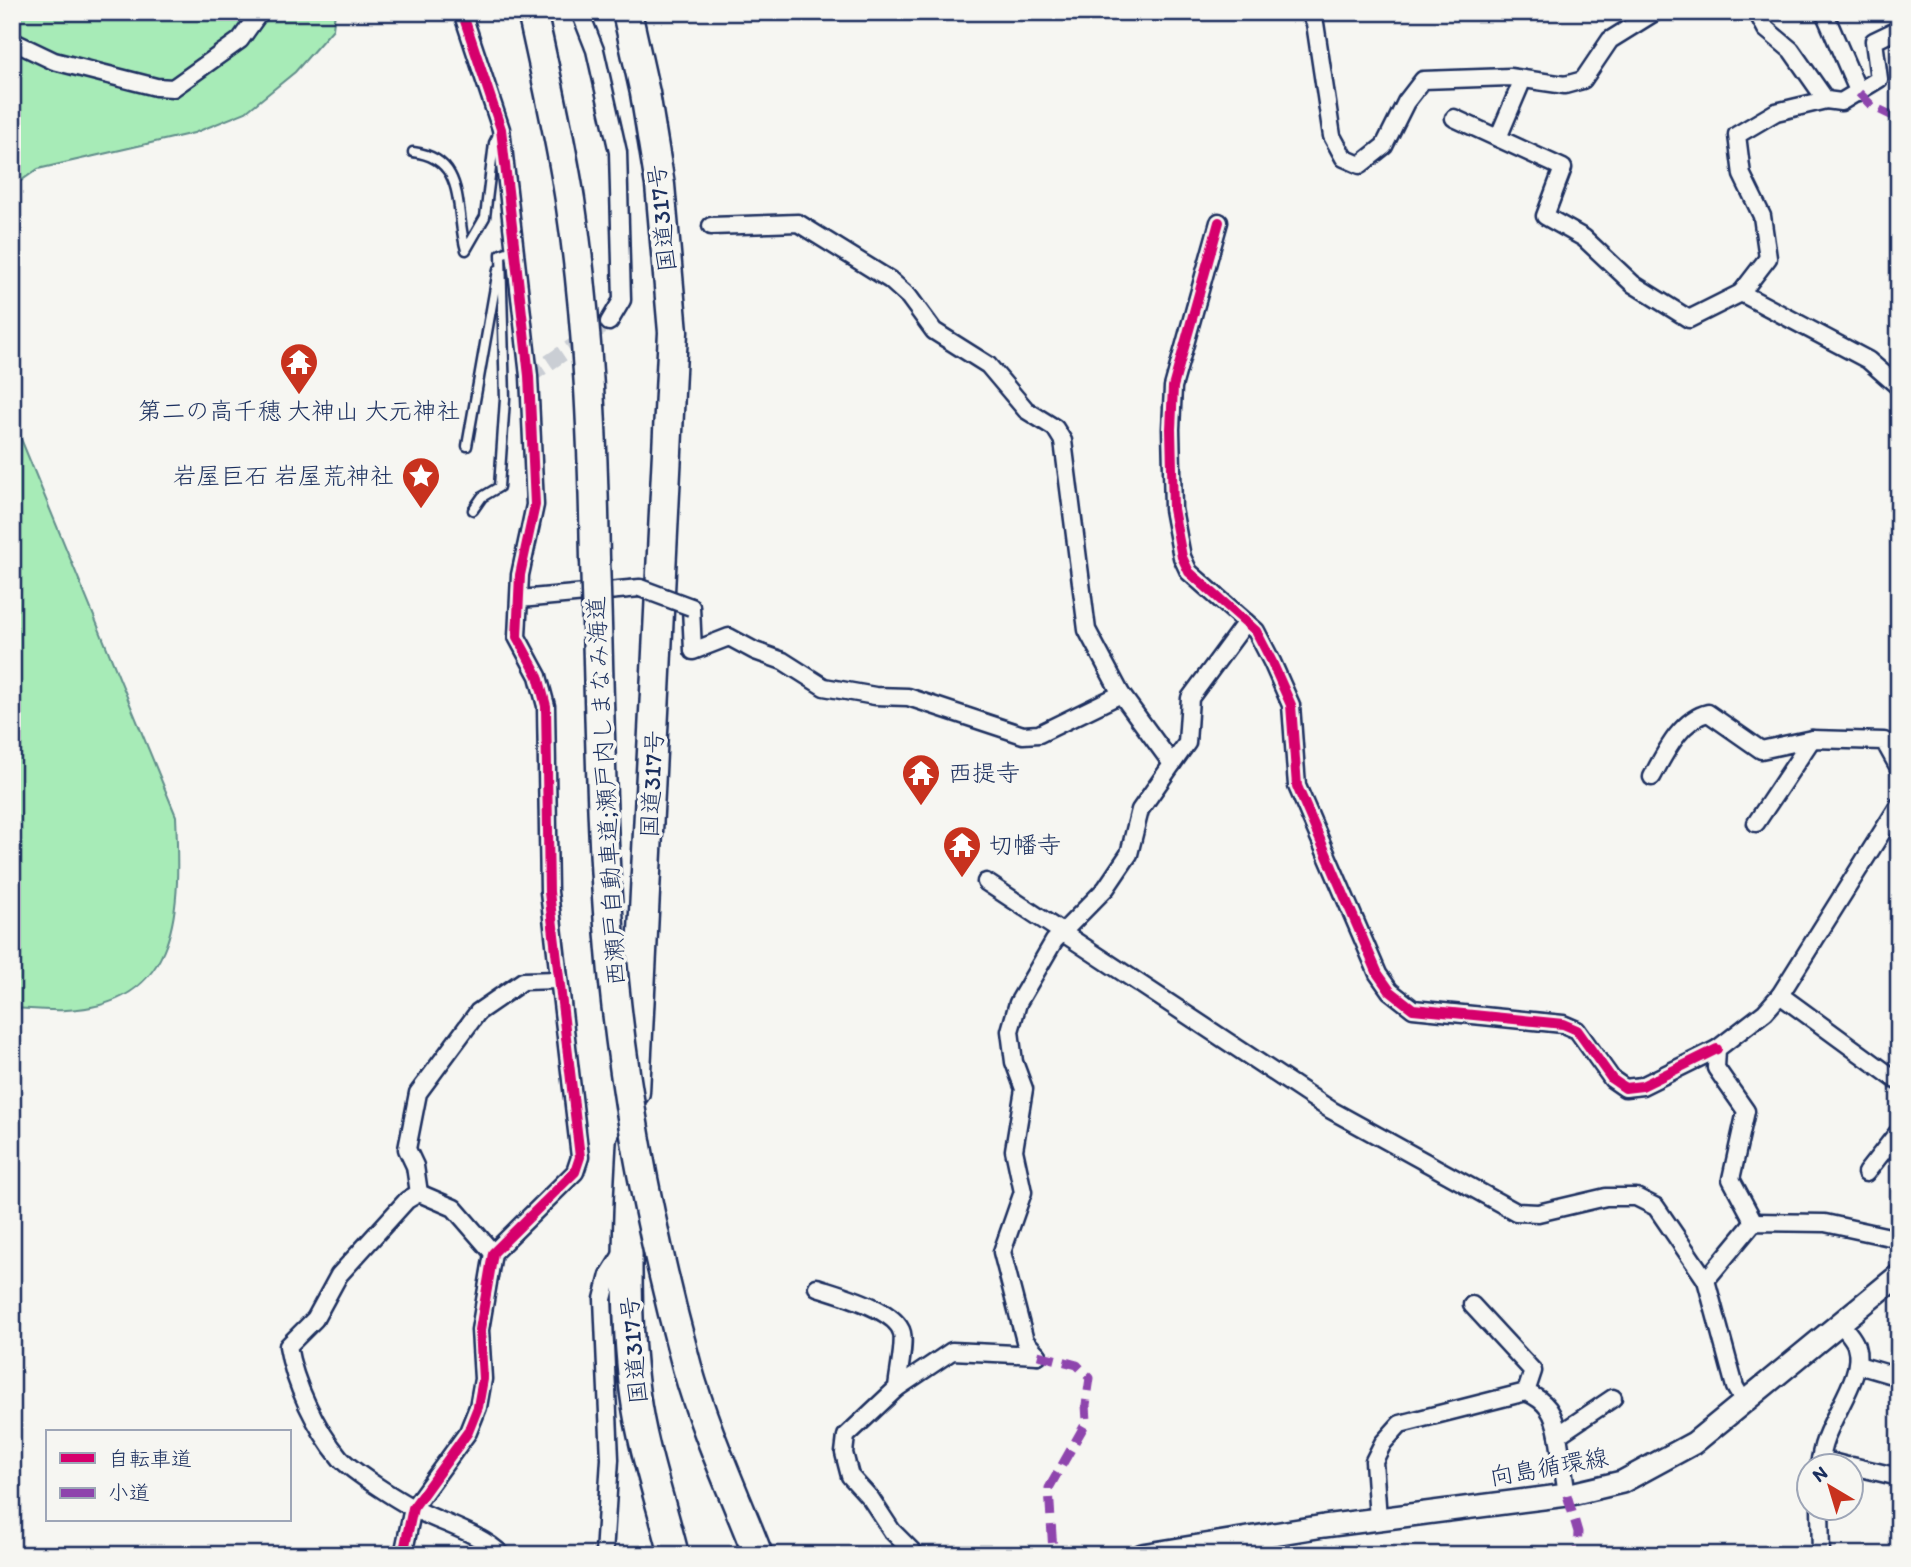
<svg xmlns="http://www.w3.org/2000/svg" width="1911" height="1567" viewBox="0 0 1911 1567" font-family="Itim,'Klee One',sans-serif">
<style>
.green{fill:#a7ebb7;stroke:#618d8a;stroke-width:2}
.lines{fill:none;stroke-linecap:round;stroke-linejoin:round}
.street-tunnel{stroke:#caced4;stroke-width:16;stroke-dasharray:16 8;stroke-linecap:butt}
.lane-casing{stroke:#1b2f5e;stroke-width:13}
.street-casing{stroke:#1b2f5e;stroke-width:21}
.secondary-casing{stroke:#1b2f5e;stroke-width:26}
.highway-casing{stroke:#1b2f5e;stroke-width:33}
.lane{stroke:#f6f6f2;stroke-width:8}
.street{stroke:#f6f6f2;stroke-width:16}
.secondary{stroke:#f6f6f2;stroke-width:21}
.highway{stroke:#f6f6f2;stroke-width:28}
.street-bridge-casing{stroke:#1b2f5e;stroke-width:21;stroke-linecap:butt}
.highway-bridge-casing{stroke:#1b2f5e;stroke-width:33;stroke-linecap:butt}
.street-bridge{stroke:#f6f6f2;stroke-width:16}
.highway-bridge{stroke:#f6f6f2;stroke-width:28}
.quiet{stroke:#8e44ad;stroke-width:9;stroke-dasharray:18 9;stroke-linecap:butt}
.cycleway-casing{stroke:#f6f6f2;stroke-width:15}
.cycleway{stroke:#d6006c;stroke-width:10}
.labels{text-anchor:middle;stroke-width:7;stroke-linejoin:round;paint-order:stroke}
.street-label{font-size:24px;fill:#1b2f5e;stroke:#f6f6f2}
.poi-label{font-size:24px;fill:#1b2f5e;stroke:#f6f6f2;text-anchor:start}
</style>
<rect width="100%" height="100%" fill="#f6f6f2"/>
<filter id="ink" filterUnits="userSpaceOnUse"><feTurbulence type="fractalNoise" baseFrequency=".0143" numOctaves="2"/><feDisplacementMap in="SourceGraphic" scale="14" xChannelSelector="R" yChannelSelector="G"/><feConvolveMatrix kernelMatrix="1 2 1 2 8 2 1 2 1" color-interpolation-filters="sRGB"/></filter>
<g filter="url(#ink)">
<!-- green -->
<g class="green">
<path d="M 12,12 L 335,12 L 333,29 L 295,72 L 246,112 L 194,133 L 38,169 L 12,187 Z"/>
<path d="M 12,417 L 176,816 C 180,905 183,1005 66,1010 C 49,1011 30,1009 12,1008 Z"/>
</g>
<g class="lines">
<!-- street-tunnel -->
<path class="street-tunnel" d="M 529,376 L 609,322"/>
<defs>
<g id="lane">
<path d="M 413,152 C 468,159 454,210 466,250 L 485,217 L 494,143 L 498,135"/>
<path d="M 467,446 L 498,270"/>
<path d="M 473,510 L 482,497 L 499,487 L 505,399 L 501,254 L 516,249"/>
</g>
<g id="street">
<path d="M 580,12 L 595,50 L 618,152 L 622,300 L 609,322"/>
<path d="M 1309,12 L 1315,23 L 1332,136 L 1344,158 L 1360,165 L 1384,146 L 1406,102 L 1423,80 L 1510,77 L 1565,85 L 1583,80 L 1610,40 L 1655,12"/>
<path d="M 1757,12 L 1766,29 L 1791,50 L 1826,100 L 1841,102 L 1879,79 L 1874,41 L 1899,29"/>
<path d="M 1824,12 L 1859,93"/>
<path d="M 12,41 L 54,61 L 156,87 L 173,88 L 240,40 L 260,12"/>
<path d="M 1454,118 L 1563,168 L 1545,216 L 1584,238 L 1633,284 L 1689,319 L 1741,293 L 1868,360 L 1899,387"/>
<path d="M 1498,138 L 1523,79"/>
<path d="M 1219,222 L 1173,387 L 1171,429 L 1173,509 L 1182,557 L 1189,572 L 1256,631 L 1272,662 L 1291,705 L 1297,786 L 1378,974 L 1390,991 L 1413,1009 L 1563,1024 L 1577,1030 L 1612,1079 L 1625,1088 L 1642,1086 L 1717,1049"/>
<path d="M 711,226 L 798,223 L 890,280 L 909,297 L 934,331 L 988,365 L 1026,410 L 1055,428 L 1063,441 L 1087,630 L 1121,694 L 1172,764"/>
<path d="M 1741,293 L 1768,258 L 1762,216 L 1742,175 L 1737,135 L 1776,112 L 1826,100"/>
<path d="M 520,599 L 640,588"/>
<path d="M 691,607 L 693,651 L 729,637 L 755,651 L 783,661 L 824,687 L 875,696 L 908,697 L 1023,735 L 1039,734 L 1121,694"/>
<path d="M 1652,777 C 1665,753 1681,719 1708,713 L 1761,750 L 1812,739 L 1884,741 L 1899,768"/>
<path d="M 1756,823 L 1812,739"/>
<path d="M 986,882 L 1331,1110 L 1516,1212 L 1538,1213 L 1606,1197 L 1636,1197 L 1656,1207 L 1706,1280"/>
<path d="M 1780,995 L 1899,1082"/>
<path d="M 1866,1173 L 1899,1131"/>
<path d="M 419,1193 L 415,1166 L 407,1149 L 418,1093 L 478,1012 L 523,981 L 558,980"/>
<path d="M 1754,1222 L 1731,1179 L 1746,1111 L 1716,1068 L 1717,1049 L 1765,1012 L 1780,995 L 1899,805"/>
<path d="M 493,1253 L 454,1208 L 419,1193 L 407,1200 L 339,1275 L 315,1319 L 288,1346 C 294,1383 316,1429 340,1458 C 353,1472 403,1504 421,1512 C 447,1525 481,1534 502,1555"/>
<path d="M 817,1287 C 838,1294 896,1309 902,1333 C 905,1345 898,1374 897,1388 L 846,1436 L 844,1453 L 850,1476 L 871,1499 L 892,1531 L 916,1555"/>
<path d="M 1472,1305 L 1533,1371 L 1526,1392 C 1547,1401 1554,1413 1558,1435"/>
<path d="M 1038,1355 L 1025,1341 L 1002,1252 L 1023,1192 L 1014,1150 L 1024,1089 L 1014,1062 L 1010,1031 L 1018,1003 L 1054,941 L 1106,888 L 1129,854 L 1140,810 L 1187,743 L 1190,698 L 1246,622"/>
<path d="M 1858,1365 L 1899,1377"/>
<path d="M 897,1388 L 952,1351 L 1038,1355"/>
<path d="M 1744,1402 L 1735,1387 L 1706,1280 L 1754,1222 L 1825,1223 L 1899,1239"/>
<path d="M 1820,1459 L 1847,1466"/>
<path d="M 1820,1466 C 1819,1426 1867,1380 1856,1346 C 1854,1338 1845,1330 1841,1323"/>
<path d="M 1852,1466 L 1899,1477"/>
<path d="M 1567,1495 L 1558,1435 L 1613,1398"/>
<path d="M 1820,1508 L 1821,1555"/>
<path d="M 1378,1519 L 1374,1461 L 1383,1443 L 1400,1424 L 1526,1392"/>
<path d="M 403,1555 L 413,1508 L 468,1432 L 478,1407 L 483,1379 L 480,1330 L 493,1253 L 575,1172 L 580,1157 L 549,892 L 546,706 L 538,676 L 517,637 L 520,575 L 535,505 L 529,376 L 501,129 L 462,12"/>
<path d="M 604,1555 L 610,1459 L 603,1299 L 609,1275 L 624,1251"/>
</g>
<path id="secondary" d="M 1142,1555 L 1324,1526 L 1567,1495 L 1622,1482 L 1694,1443 L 1899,1275"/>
<g id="highway">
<path d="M 532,12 C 546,75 560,137 570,200 C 588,319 593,440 595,560"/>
<path d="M 627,12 L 645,93 L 660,185 L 673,332 L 635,1092"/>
<path d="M 632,1143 C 627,1225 624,1312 635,1394 C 642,1448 661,1502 674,1555"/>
</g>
</defs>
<!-- lane casing -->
<use href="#lane" class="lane-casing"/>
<!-- street casing -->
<use href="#street" class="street-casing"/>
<!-- secondary casing -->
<use href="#secondary" class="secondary-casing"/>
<!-- highway casing -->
<use href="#highway" class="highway-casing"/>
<!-- lane -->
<use href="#lane" class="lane"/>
<!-- street -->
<use href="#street" class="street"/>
<!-- secondary -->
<use href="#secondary" class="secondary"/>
<!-- highway -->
<use href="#highway" class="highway"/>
<defs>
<path id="street-bridge" d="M 640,588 L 691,607"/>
<path id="highway-bridge" d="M 595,560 C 600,701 600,843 614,983 C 627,1112 653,1242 687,1367 C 705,1431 734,1493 758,1555"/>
</defs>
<!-- street-bridge casing -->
<use href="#street-bridge" class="street-bridge-casing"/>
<!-- highway-bridge casing -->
<use href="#highway-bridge" class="highway-bridge-casing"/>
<!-- street-bridge -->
<use href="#street-bridge" class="street-bridge"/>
<!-- highway-bridge -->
<use href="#highway-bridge" class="highway-bridge"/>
<!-- quiet -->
<g class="quiet">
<path d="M 1859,93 L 1872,106 L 1899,119"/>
<path d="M 1038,1355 L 1077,1365 L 1090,1378 L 1086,1405 L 1087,1421 L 1049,1488 L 1053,1552"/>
<path d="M 1567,1495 L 1578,1532 L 1577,1555"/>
</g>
<defs>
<g id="cycleway">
<path d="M 1219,222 L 1173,387 L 1171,429 L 1173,509 L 1182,557 L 1189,572 L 1256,631 L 1272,662 L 1291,705 L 1297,786 L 1378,974 L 1390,991 L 1413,1009 L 1563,1024 L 1577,1030 L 1612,1079 L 1625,1088 L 1642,1086 L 1717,1049"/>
<path d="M 403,1555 L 413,1508 L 468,1432 L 478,1407 L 483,1379 L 480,1330 L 493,1253 L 575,1172 L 580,1157 L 549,892 L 546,706 L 538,676 L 517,637 L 520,575 L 535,505 L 529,376 L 501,129 L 462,12"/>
</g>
</defs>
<!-- cycleway casing -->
<use href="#cycleway" class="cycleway-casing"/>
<!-- cycleway -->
<use href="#cycleway" class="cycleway"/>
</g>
</g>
<!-- icons -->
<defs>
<symbol id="temple-pin" viewBox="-11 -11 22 30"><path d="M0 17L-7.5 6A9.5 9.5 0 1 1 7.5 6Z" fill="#c8321e" stroke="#f6f6f2"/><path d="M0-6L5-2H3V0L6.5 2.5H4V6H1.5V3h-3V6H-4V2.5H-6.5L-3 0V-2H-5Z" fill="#fff"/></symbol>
<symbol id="sight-pin" viewBox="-11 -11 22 30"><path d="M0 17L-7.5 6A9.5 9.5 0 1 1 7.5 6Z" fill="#c8321e" stroke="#f6f6f2"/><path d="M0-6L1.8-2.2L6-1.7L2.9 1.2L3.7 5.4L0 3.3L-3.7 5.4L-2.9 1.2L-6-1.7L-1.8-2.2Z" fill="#fff"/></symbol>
</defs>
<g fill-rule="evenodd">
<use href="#temple-pin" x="277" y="340" width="44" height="60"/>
<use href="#sight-pin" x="399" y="454" width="44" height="60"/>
<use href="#temple-pin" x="899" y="751" width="44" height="60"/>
<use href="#temple-pin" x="940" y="823" width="44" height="60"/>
</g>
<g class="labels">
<!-- street labels -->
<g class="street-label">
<text transform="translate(662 218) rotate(-96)" y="8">国道317号</text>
<text transform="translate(652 784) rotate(-87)" y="8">国道317号</text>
<text transform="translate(606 791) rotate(-93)" y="8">西瀬戸自動車道;瀬戸内しまなみ海道</text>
<text transform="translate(634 1350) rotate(-95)" y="8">国道317号</text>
<text transform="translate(1549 1467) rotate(-10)" y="8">向島循環線</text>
</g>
<!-- poi labels -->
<g class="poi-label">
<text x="299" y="419" text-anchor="middle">第二の高千穂 大神山 大元神社</text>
<text x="394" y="484" text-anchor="end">岩屋巨石 岩屋荒神社</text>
<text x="948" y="781">西提寺</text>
<text x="989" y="853">切幡寺</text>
</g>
</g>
<!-- margin -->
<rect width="1911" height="1567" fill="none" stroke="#f6f6f2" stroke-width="42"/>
<rect x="21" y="21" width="1869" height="1525" fill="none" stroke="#1b2f5e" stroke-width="2.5" filter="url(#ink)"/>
<!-- legend -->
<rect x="46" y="1430" width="245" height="91" fill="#f6f6f2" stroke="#9ea6b7" stroke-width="2"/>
<rect x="60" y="1453" width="35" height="10" fill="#d6006c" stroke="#9ea6b7" stroke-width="2"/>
<text x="108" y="1466" font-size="21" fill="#1b2f5e">自転車道</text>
<rect x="60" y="1488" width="35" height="10" fill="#8e44ad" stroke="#9ea6b7" stroke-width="2"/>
<text x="108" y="1500" font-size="21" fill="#1b2f5e">小道</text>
<!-- north arrow -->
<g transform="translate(1830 1487) rotate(322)"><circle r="33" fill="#f6f6f2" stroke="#9ea6b7" stroke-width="2"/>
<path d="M0-5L12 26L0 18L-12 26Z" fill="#c8321e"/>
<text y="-10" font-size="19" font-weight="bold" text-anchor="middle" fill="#1b2f5e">N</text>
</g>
</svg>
